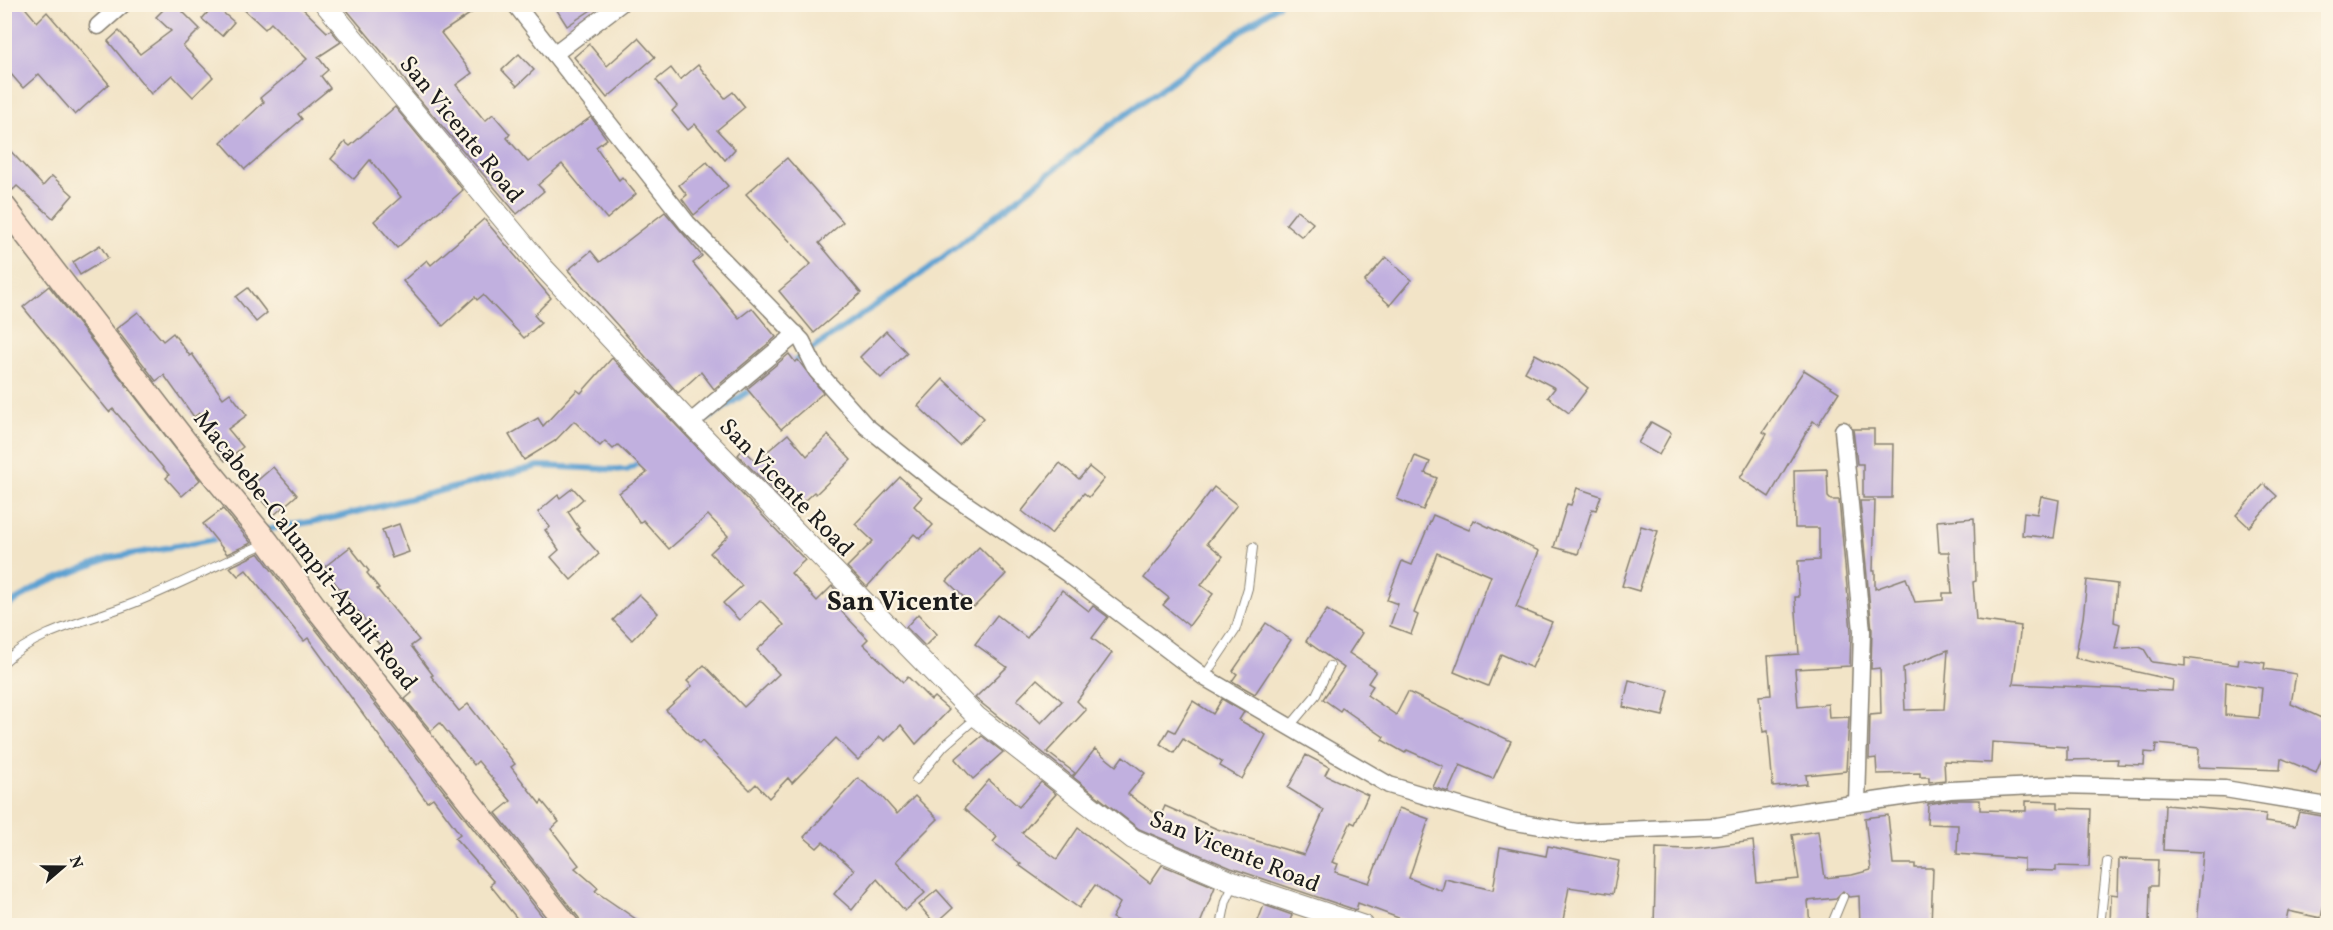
<svg xmlns="http://www.w3.org/2000/svg" width="2333" height="930" viewBox="0 0 2333 930" font-family="Vollkorn,serif">
<style>
.lines{fill:none;stroke-linecap:round;stroke-linejoin:round}
.stream{stroke:#5ca0d1;stroke-width:6}
.building{fill:#c1b0df;fill-rule:evenodd}
.service-casing{stroke:#878072;stroke-width:10}
.minor-casing{stroke:#878072;stroke-width:19}
.tertiary-casing{stroke:#878072;stroke-width:22}
.secondary-casing{stroke:#878072;stroke-width:25}
.service{stroke:#fff;stroke-width:8}
.minor{stroke:#fff;stroke-width:16}
.tertiary{stroke:#fff;stroke-width:20}
.secondary{stroke:#fde4d1;stroke-width:22}
.labels{text-anchor:middle;stroke-width:4.5;stroke-linejoin:round;paint-order:stroke}
.street-label{font-size:24px;fill:#1c1c1c;stroke:#fcf5e5}
.quarter-label{font-size:27px;font-weight:bold;fill:#1c1c1c;stroke:#fcf5e5}
</style>
<rect width="100%" height="100%" fill="#fcf5e5"/>
<filter id="ink" filterUnits="userSpaceOnUse"><feTurbulence type="fractalNoise" baseFrequency=".0167" numOctaves="2"/><feDisplacementMap in="SourceGraphic" scale="12" xChannelSelector="R" yChannelSelector="G"/><feConvolveMatrix kernelMatrix="1 2 1 2 8 2 1 2 1" color-interpolation-filters="sRGB"/></filter>
<filter id="wash" filterUnits="userSpaceOnUse"><feTurbulence type="fractalNoise" baseFrequency=".008" numOctaves="4" result="noise"/><feDisplacementMap in="SourceGraphic" scale="24" xChannelSelector="R" yChannelSelector="G"/><feGaussianBlur stdDeviation="1.35" result="paint"/><feColorMatrix in="noise" values="0 0 0 0 0 0 0 0 0 0 0 0 0 0 0 0 0 1.4 0 .05"/><feComposite in="paint" operator="in"/></filter>
<g filter="url(#wash)">
<rect width="100%" height="100%" fill="#f2e4c7"/>
<g class="lines">
<!-- stream -->
<g class="stream">
<path d="M 789,365 L 928,269 L 1108,127 L 1279,4"/>
<path d="M 704,421 L 755,387"/>
<path d="M 264,530 L 333,518 L 539,466 L 627,470 L 642,461"/>
<path d="M 4,608 L 41,585 L 109,558 L 221,538"/>
</g>
</g>
<g id="blocks">
<!-- building -->
<g class="building">
<path d="M 15,4 L 22,4 L 37,22 L 47,12 L 109,84 L 75,115 L 39,74 L 23,88 L 4,66 L 4,14 Z"/>
<path d="M 169,4 L 175,4 L 200,29 L 183,46 L 213,77 L 193,97 L 172,75 L 151,94 L 108,41 L 119,31 L 140,54 L 171,31 L 156,17 Z"/>
<path d="M 238,4 L 298,4 L 327,32 L 331,30 L 341,42 L 318,57 L 328,70 L 321,76 L 330,88 L 298,114 L 302,119 L 245,169 L 221,142 L 264,102 L 260,98 L 307,59 L 271,23 L 265,29 Z"/>
<path d="M 342,4 L 485,4 L 441,33 L 472,73 L 456,85 L 485,121 L 493,114 L 510,134 L 507,138 L 528,162 L 591,117 L 607,139 L 596,147 L 619,180 L 622,177 L 636,194 L 607,219 L 562,164 L 538,185 L 544,191 L 517,214 L 413,92 L 393,62 L 391,63 Z"/>
<path d="M 553,4 L 600,4 L 567,26 Z"/>
<path d="M 214,5 L 234,22 L 222,36 L 202,19 Z"/>
<path d="M 638,38 L 655,57 L 607,98 L 574,57 L 589,44 L 607,66 Z"/>
<path d="M 519,54 L 534,70 L 517,86 L 502,70 Z"/>
<path d="M 698,65 L 725,98 L 733,92 L 745,107 L 717,130 L 735,149 L 725,160 L 695,124 L 688,130 L 672,111 L 677,106 L 656,80 L 671,68 L 680,80 Z"/>
<path d="M 395,107 L 463,190 L 397,248 L 374,221 L 401,197 L 370,160 L 354,179 L 331,159 L 345,142 L 350,146 Z"/>
<path d="M 4,144 L 43,186 L 52,176 L 73,195 L 53,218 L 17,186 L 13,190 L 4,180 Z"/>
<path d="M 787,158 L 843,222 L 819,243 L 861,293 L 814,333 L 779,291 L 811,264 L 746,194 Z"/>
<path d="M 707,162 L 728,186 L 694,215 L 682,199 L 687,195 L 679,185 Z"/>
<path d="M 1297,210 L 1313,223 L 1302,237 L 1286,224 Z"/>
<path d="M 665,212 L 702,256 L 693,263 L 739,318 L 752,308 L 776,337 L 714,389 L 701,372 L 678,393 L 568,270 L 591,251 L 600,262 Z"/>
<path d="M 484,219 L 551,298 L 534,315 L 541,323 L 524,338 L 483,295 L 477,300 L 475,297 L 443,326 L 403,281 L 427,260 L 431,265 Z"/>
<path d="M 100,245 L 108,258 L 80,275 L 73,262 Z"/>
<path d="M 1386,257 L 1411,280 L 1390,305 L 1364,282 Z"/>
<path d="M 49,286 L 200,480 L 182,496 L 166,478 L 169,475 L 144,445 L 113,409 L 109,412 L 23,307 Z"/>
<path d="M 248,288 L 267,313 L 256,322 L 236,297 Z"/>
<path d="M 138,312 L 163,341 L 173,333 L 190,356 L 192,354 L 223,398 L 230,393 L 247,415 L 228,429 L 243,447 L 225,461 L 215,450 L 222,444 L 199,413 L 194,417 L 164,375 L 156,381 L 116,329 Z"/>
<path d="M 886,331 L 907,353 L 881,378 L 860,357 Z"/>
<path d="M 789,354 L 795,362 L 798,360 L 823,393 L 781,429 L 747,389 Z"/>
<path d="M 1535,354 L 1565,370 L 1588,388 L 1569,413 L 1548,397 L 1555,388 L 1525,372 Z"/>
<path d="M 612,358 L 805,560 L 791,573 L 817,601 L 832,586 L 850,604 L 842,612 L 868,639 L 863,644 L 903,682 L 908,677 L 931,700 L 934,697 L 949,710 L 916,744 L 901,725 L 885,741 L 880,737 L 858,760 L 836,738 L 792,783 L 788,778 L 769,798 L 756,784 L 750,790 L 702,741 L 699,744 L 666,710 L 692,686 L 687,681 L 704,665 L 744,707 L 779,674 L 757,650 L 784,625 L 760,600 L 739,620 L 723,603 L 742,586 L 710,553 L 728,536 L 708,515 L 669,549 L 643,520 L 640,523 L 619,493 L 647,473 L 618,445 L 613,449 L 605,441 L 600,446 L 574,421 L 555,441 L 524,460 L 509,435 L 538,418 L 543,426 L 577,390 L 581,393 Z"/>
<path d="M 1804,370 L 1839,392 L 1818,425 L 1813,421 L 1769,497 L 1740,478 L 1767,434 L 1763,432 Z"/>
<path d="M 943,379 L 984,418 L 959,445 L 918,406 Z"/>
<path d="M 1651,422 L 1671,433 L 1659,455 L 1638,443 Z"/>
<path d="M 1853,429 L 1874,429 L 1874,444 L 1893,444 L 1892,498 L 1863,498 L 1863,464 L 1857,464 Z"/>
<path d="M 788,434 L 807,456 L 828,435 L 851,460 L 816,494 L 814,492 L 793,511 L 738,455 L 743,449 L 756,461 Z"/>
<path d="M 1415,456 L 1430,462 L 1425,473 L 1437,478 L 1423,510 L 1397,499 Z"/>
<path d="M 1060,463 L 1079,479 L 1089,467 L 1104,479 L 1089,497 L 1084,493 L 1051,534 L 1022,511 Z"/>
<path d="M 273,467 L 297,495 L 274,515 L 250,487 Z"/>
<path d="M 1827,469 L 1828,497 L 1831,500 L 1839,500 L 1851,631 L 1850,666 L 1795,669 L 1798,707 L 1828,704 L 1829,718 L 1849,717 L 1846,771 L 1806,775 L 1807,784 L 1773,787 L 1768,731 L 1763,732 L 1759,696 L 1771,695 L 1768,656 L 1799,654 L 1795,597 L 1799,597 L 1798,561 L 1819,560 L 1819,528 L 1795,528 L 1794,470 Z"/>
<path d="M 900,477 L 922,497 L 914,506 L 933,525 L 920,539 L 914,534 L 867,587 L 847,567 L 873,541 L 855,524 Z"/>
<path d="M 2264,484 L 2277,496 L 2249,527 L 2236,515 Z"/>
<path d="M 1214,487 L 1237,505 L 1207,543 L 1223,556 L 1201,585 L 1213,594 L 1189,626 L 1163,605 L 1169,598 L 1144,578 Z"/>
<path d="M 573,488 L 583,499 L 568,512 L 579,528 L 577,529 L 599,554 L 571,580 L 551,557 L 559,550 L 545,530 L 550,527 L 538,512 L 558,495 L 560,498 Z"/>
<path d="M 1577,488 L 1601,496 L 1596,510 L 1592,509 L 1578,554 L 1554,547 L 1567,504 L 1571,505 Z"/>
<path d="M 2041,496 L 2059,500 L 2054,538 L 2022,535 L 2024,512 L 2037,514 Z"/>
<path d="M 1860,501 L 1875,501 L 1873,571 L 1875,571 L 1875,589 L 1906,578 L 1915,602 L 1943,600 L 1943,593 L 1952,593 L 1949,552 L 1939,552 L 1937,521 L 1974,518 L 1976,581 L 1973,582 L 1976,620 L 2021,626 L 2013,684 L 2172,691 L 2173,680 L 2075,658 L 2083,618 L 2087,580 L 2117,584 L 2114,622 L 2120,624 L 2115,649 L 2139,647 L 2144,649 L 2152,662 L 2185,666 L 2185,658 L 2238,665 L 2239,659 L 2265,663 L 2264,669 L 2296,674 L 2291,704 L 2328,721 L 2328,744 L 2316,773 L 2281,758 L 2280,770 L 2198,767 L 2199,748 L 2156,744 L 2155,753 L 2145,752 L 2144,765 L 2117,764 L 2118,759 L 2067,760 L 2067,747 L 1992,742 L 1991,763 L 1944,761 L 1945,780 L 1929,782 L 1929,777 L 1920,777 L 1920,773 L 1877,774 L 1876,758 L 1869,759 L 1870,715 L 1881,714 L 1880,668 L 1871,669 L 1872,630 ZM 1948,650 L 1944,709 L 1905,710 L 1903,668 ZM 2226,682 L 2262,688 L 2259,718 L 2225,715 Z"/>
<path d="M 223,509 L 251,543 L 227,554 L 203,524 Z"/>
<path d="M 1433,515 L 1469,530 L 1474,520 L 1539,551 L 1516,607 L 1552,622 L 1532,668 L 1501,654 L 1488,686 L 1454,672 L 1491,576 L 1437,553 L 1414,613 L 1418,615 L 1411,634 L 1390,626 L 1398,604 L 1387,600 L 1402,561 L 1412,565 Z"/>
<path d="M 399,524 L 409,552 L 392,558 L 382,530 Z"/>
<path d="M 1641,526 L 1658,531 L 1639,591 L 1622,586 Z"/>
<path d="M 350,547 L 369,571 L 367,573 L 379,588 L 377,589 L 419,640 L 411,646 L 433,675 L 431,676 L 459,711 L 468,704 L 515,764 L 511,767 L 540,804 L 542,801 L 559,822 L 551,829 L 579,865 L 575,868 L 598,888 L 595,891 L 646,926 L 581,926 L 579,918 L 496,813 L 511,801 L 478,761 L 474,765 L 440,723 L 431,731 L 405,699 L 412,693 L 399,678 L 403,674 L 375,639 L 378,636 L 323,568 Z"/>
<path d="M 979,547 L 1006,574 L 974,607 L 947,581 Z"/>
<path d="M 259,553 L 303,613 L 550,926 L 523,926 L 490,885 L 494,882 L 455,838 L 460,834 L 433,798 L 427,802 L 308,638 L 304,641 L 246,570 L 238,576 L 230,567 Z"/>
<path d="M 1062,590 L 1089,611 L 1093,606 L 1108,617 L 1092,638 L 1112,653 L 1077,701 L 1086,710 L 1047,752 L 1075,773 L 1072,776 L 975,698 L 1007,667 L 975,644 L 997,615 L 1027,638 ZM 1037,679 L 1062,701 L 1041,723 L 1017,700 Z"/>
<path d="M 639,594 L 658,613 L 632,640 L 613,620 Z"/>
<path d="M 1327,610 L 1362,633 L 1349,653 L 1376,671 L 1368,683 L 1373,686 L 1367,695 L 1396,715 L 1408,692 L 1511,741 L 1493,779 L 1460,765 L 1448,792 L 1433,787 L 1443,766 L 1407,750 L 1405,753 L 1382,740 L 1384,737 L 1342,708 L 1340,711 L 1323,699 L 1344,668 L 1306,641 Z"/>
<path d="M 918,614 L 937,634 L 925,646 L 906,627 Z"/>
<path d="M 1266,623 L 1291,640 L 1255,694 L 1232,681 L 1237,674 L 1233,671 Z"/>
<path d="M 1629,680 L 1669,690 L 1663,716 L 1623,707 Z"/>
<path d="M 1222,699 L 1244,712 L 1239,720 L 1266,735 L 1242,779 L 1220,766 L 1222,762 L 1183,739 L 1174,753 L 1160,744 L 1169,729 L 1175,732 L 1193,701 L 1213,714 Z"/>
<path d="M 982,736 L 1003,752 L 973,779 L 955,759 Z"/>
<path d="M 1095,749 L 1116,766 L 1123,756 L 1145,773 L 1128,794 L 1160,817 L 1165,806 L 1217,829 L 1304,855 L 1324,810 L 1288,788 L 1306,755 L 1329,767 L 1325,775 L 1368,795 L 1355,824 L 1351,822 L 1332,862 L 1338,864 L 1335,872 L 1369,883 L 1399,808 L 1429,819 L 1409,878 L 1442,891 L 1445,879 L 1493,890 L 1500,847 L 1546,856 L 1548,846 L 1619,861 L 1613,894 L 1569,887 L 1562,926 L 1420,926 L 1358,903 L 1356,910 L 1231,868 L 1139,829 L 1073,777 Z"/>
<path d="M 858,778 L 882,797 L 897,814 L 915,796 L 938,819 L 896,861 L 925,893 L 905,911 L 877,879 L 852,910 L 834,894 L 854,870 L 823,842 L 817,848 L 804,837 Z"/>
<path d="M 989,780 L 1019,807 L 1041,782 L 1056,794 L 1022,833 L 1057,859 L 1078,828 L 1150,883 L 1162,865 L 1215,887 L 1199,926 L 1127,926 L 1112,918 L 1120,903 L 1095,885 L 1079,908 L 1019,865 L 1021,864 L 993,842 L 997,837 L 964,809 Z"/>
<path d="M 1951,800 L 1980,800 L 1980,810 L 2026,811 L 2026,801 L 2058,802 L 2058,808 L 2091,809 L 2089,867 L 2056,866 L 2056,871 L 2024,870 L 2024,859 L 1957,854 L 1958,825 L 1927,824 L 1928,804 Z"/>
<path d="M 2165,805 L 2266,814 L 2265,822 L 2295,826 L 2299,812 L 2328,817 L 2328,885 L 2321,918 L 2288,911 L 2285,926 L 2197,926 L 2203,852 L 2163,850 Z"/>
<path d="M 1888,815 L 1893,864 L 1915,864 L 1915,868 L 1933,868 L 1931,926 L 1860,926 L 1859,896 L 1849,897 L 1843,891 L 1836,898 L 1808,901 L 1810,926 L 1654,926 L 1656,848 L 1690,849 L 1753,841 L 1757,883 L 1799,879 L 1792,835 L 1818,831 L 1825,878 L 1852,875 L 1871,870 L 1865,818 Z"/>
<path d="M 2119,859 L 2158,860 L 2157,886 L 2150,886 L 2149,926 L 2110,926 L 2111,894 L 2118,895 Z"/>
<path d="M 937,890 L 953,908 L 935,924 L 919,905 Z"/>
<path d="M 1264,905 L 1292,915 L 1288,926 L 1256,926 Z"/>
</g>
</g>
</g>
<g filter="url(#ink)">
<use href="#blocks" fill-opacity="0" stroke="#878072" stroke-width="1.5"/>
<g class="lines">
<defs>
<g id="service">
<path d="M 4,662 C 38,630 91,620 134,603 C 179,585 223,562 268,542"/>
<path d="M 1204,677 L 1235,631 L 1248,588 L 1253,547"/>
<path d="M 1290,726 L 1316,695 L 1330,666"/>
<path d="M 916,780 L 944,746 L 977,717"/>
<path d="M 1221,926 L 1226,901 L 1234,884"/>
<path d="M 1831,926 L 1843,897"/>
<path d="M 2100,926 L 2107,862"/>
</g>
<g id="minor">
<path d="M 515,4 L 687,223 L 802,341 L 817,371 L 866,426 L 947,491 L 1068,574 L 1204,677 L 1389,785 L 1510,821 L 1577,832 L 1717,826 L 1804,811 L 1950,790 L 2058,785 L 2225,789 L 2328,806"/>
<path d="M 98,26 L 123,4"/>
<path d="M 554,54 L 620,4"/>
<path d="M 690,423 L 796,334"/>
<path d="M 1843,430 L 1862,631 L 1857,803"/>
</g>
<path id="tertiary" d="M 325,4 L 541,265 L 690,423 L 977,717 L 1133,839 L 1235,883 L 1364,926"/>
<path id="secondary" d="M 4,206 L 185,441 L 268,542 L 314,605 L 568,926"/>
</defs>
<!-- service casing -->
<use href="#service" class="service-casing"/>
<!-- minor casing -->
<use href="#minor" class="minor-casing"/>
<!-- tertiary casing -->
<use href="#tertiary" class="tertiary-casing"/>
<!-- secondary casing -->
<use href="#secondary" class="secondary-casing"/>
<!-- service -->
<use href="#service" class="service"/>
<!-- minor -->
<use href="#minor" class="minor"/>
<!-- tertiary -->
<use href="#tertiary" class="tertiary"/>
<!-- secondary -->
<use href="#secondary" class="secondary"/>
</g>
</g>
<g class="labels">
<!-- street labels -->
<g class="street-label">
<text transform="translate(462 129) rotate(51)" y="8">San Vicente Road</text>
<text transform="translate(787 487) rotate(46)" y="8">San Vicente Road</text>
<text transform="translate(306 550) rotate(52)" y="8">Macabebe-Calumpit-Apalit Road</text>
<text transform="translate(1235 851) rotate(22)" y="8">San Vicente Road</text>
</g>
<!-- quarter labels -->
<g class="quarter-label">
<text x="900" y="610">San Vicente</text>
</g>
</g>
<!-- margin -->
<rect width="2333" height="930" fill="none" stroke="#fcf5e5" stroke-width="24"/>
<!-- north arrow -->
<g transform="translate(63 867) rotate(70)" stroke="#fcf5e5" stroke-width="4.5" paint-order="stroke">
<path d="M0-4.5L10 22L0 15L-10 22Z" fill="#1c1c1c"/>
<text y="-9" font-size="16" font-weight="bold" text-anchor="middle" fill="#1c1c1c">N</text>
</g>
</svg>
